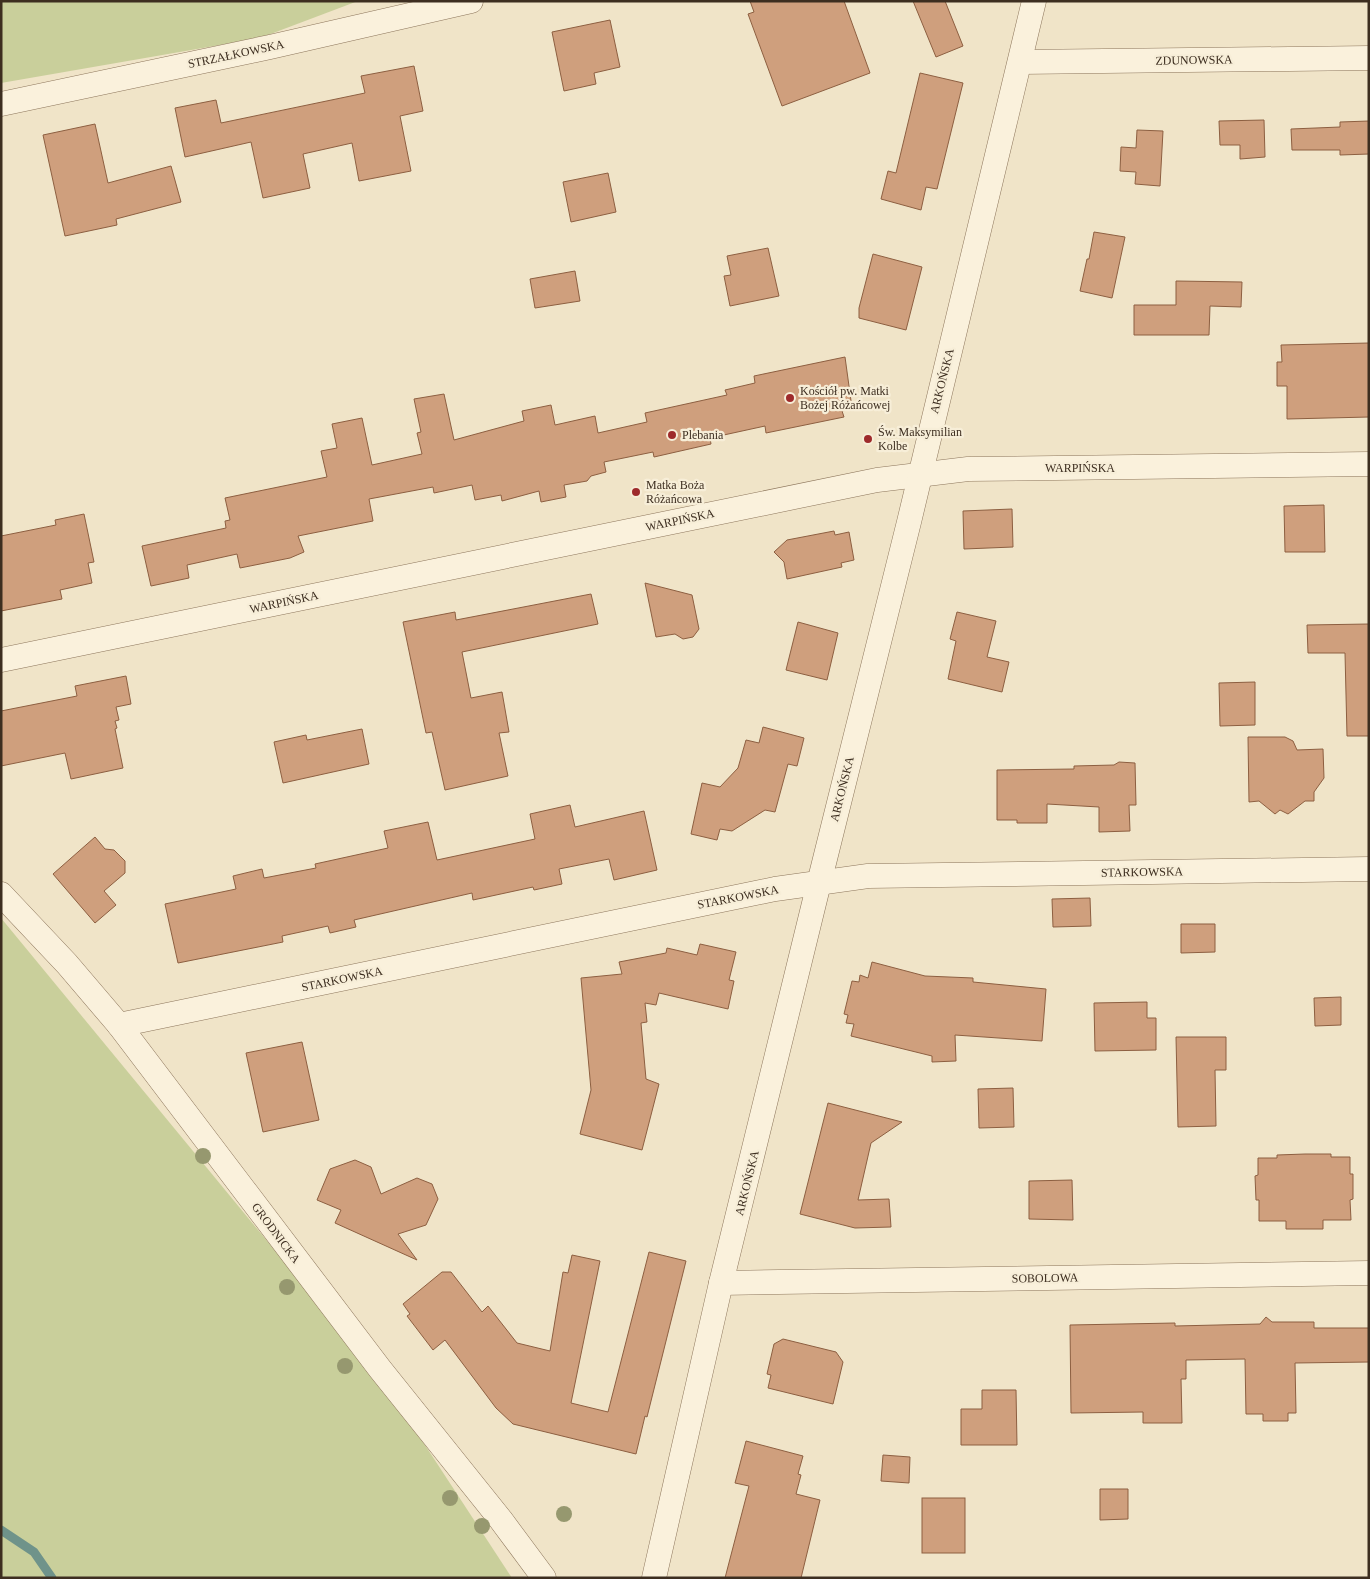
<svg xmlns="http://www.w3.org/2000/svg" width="1370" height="1579" viewBox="0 0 1370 1579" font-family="'Times New Roman',serif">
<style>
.green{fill:#c9cf9b}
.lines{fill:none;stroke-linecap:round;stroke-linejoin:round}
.stream{stroke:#6f938a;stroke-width:9}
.building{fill:#cf9f7d;stroke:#8d5f41}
.street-casing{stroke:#8d765c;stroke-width:25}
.street{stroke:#faf1dc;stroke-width:24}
.tree{fill:#96986f}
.poi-dot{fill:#9e2a2b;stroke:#f7eed8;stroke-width:2}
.labels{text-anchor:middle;stroke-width:4.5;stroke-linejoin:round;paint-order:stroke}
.street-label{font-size:12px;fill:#3d2e20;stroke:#f7eed8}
.poi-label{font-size:12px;fill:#3d2e20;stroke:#f7eed8;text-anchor:start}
</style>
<rect width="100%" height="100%" fill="#f0e4c8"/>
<!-- green -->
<g class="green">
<path d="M 1,1 L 358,1 L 260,38 L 1,83 Z"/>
<path d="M 1,918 L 385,1384 L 512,1578 L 1,1578 Z"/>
</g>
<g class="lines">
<!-- stream -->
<path class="stream" d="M 1,1530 L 34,1552 L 52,1578"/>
</g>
<!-- building -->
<g class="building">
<path d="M 750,1 L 844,1 L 870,73 L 782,106 L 748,14 L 754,12 Z"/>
<path d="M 913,1 L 945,1 L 963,46 L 936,57 Z"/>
<path d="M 610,20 L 620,67 L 594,73 L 596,84 L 564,91 L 552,32 Z"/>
<path d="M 414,66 L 423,111 L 400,116 L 411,171 L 359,181 L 352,143 L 303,154 L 310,188 L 263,198 L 251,142 L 185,157 L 175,108 L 216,100 L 221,123 L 365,93 L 361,76 Z"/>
<path d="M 920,73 L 963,83 L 937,189 L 926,187 L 921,210 L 881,199 L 888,171 L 896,173 Z"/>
<path d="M 1264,120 L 1265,157 L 1240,159 L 1240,145 L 1220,145 L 1219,121 Z"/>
<path d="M 1369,121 L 1369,154 L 1340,155 L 1340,150 L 1292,150 L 1291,129 L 1340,127 L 1340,122 Z"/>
<path d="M 95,124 L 108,183 L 171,166 L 181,202 L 116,219 L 117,225 L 65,236 L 43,135 Z"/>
<path d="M 1137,130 L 1163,131 L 1160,186 L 1135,184 L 1136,172 L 1120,171 L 1121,147 L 1136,148 Z"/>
<path d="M 608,173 L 616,212 L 571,222 L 563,182 Z"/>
<path d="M 1094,232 L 1125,237 L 1112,298 L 1080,291 L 1087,259 L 1089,259 Z"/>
<path d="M 768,248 L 779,296 L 730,306 L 724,276 L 731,275 L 727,256 Z"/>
<path d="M 873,254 L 922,267 L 906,330 L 859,318 L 859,308 Z"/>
<path d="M 575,271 L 580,301 L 535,308 L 530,279 Z"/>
<path d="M 1176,281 L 1242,282 L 1241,307 L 1210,306 L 1209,335 L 1134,335 L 1134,305 L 1176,305 Z"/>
<path d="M 1369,343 L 1369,417 L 1287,419 L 1287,386 L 1277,386 L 1277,362 L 1282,362 L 1281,345 Z"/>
<path d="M 845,357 L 852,408 L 842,411 L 844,417 L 766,433 L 765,426 L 710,438 L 711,444 L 654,457 L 653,452 L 604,462 L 606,472 L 591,476 L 587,481 L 564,485 L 566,497 L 541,502 L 539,491 L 502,501 L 501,495 L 475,500 L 472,485 L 434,493 L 433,487 L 369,499 L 373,521 L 298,536 L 304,552 L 290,558 L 240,568 L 237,554 L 187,565 L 189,578 L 151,586 L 142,546 L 226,528 L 225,521 L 230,520 L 225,498 L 327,477 L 321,451 L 337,448 L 332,424 L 362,418 L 372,465 L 422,454 L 417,433 L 421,432 L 414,399 L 444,394 L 454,440 L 524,421 L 522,411 L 551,405 L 555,425 L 595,416 L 598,433 L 647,422 L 645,413 L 727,395 L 725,390 L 755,383 L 754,376 Z"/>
<path d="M 1324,505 L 1325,552 L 1285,552 L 1284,506 Z"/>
<path d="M 1012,509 L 1013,547 L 964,549 L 963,511 Z"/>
<path d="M 84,514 L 94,562 L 88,563 L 92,583 L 60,590 L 62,599 L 1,611 L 1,536 L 56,525 L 55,520 Z"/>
<path d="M 834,531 L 835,535 L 849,532 L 854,560 L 841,563 L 842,567 L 787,579 L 784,562 L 774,552 L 787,540 Z"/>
<path d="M 645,583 L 692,595 L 699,629 L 693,637 L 683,639 L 675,634 L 656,637 Z"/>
<path d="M 591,594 L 598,624 L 462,652 L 471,698 L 502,692 L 509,732 L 499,733 L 508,776 L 445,790 L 432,732 L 426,733 L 403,622 L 455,612 L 456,620 Z"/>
<path d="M 957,612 L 996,621 L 987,657 L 1009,662 L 1002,692 L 948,679 L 956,641 L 950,639 Z"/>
<path d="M 798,622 L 838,633 L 827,680 L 786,670 Z"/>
<path d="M 1369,624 L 1369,736 L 1347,736 L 1345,653 L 1308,653 L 1307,625 Z"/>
<path d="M 126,676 L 131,704 L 116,707 L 119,720 L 115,721 L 117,728 L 115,729 L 123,768 L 71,779 L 65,753 L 1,766 L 1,711 L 77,696 L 75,686 Z"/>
<path d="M 1255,682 L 1255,725 L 1220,726 L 1219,683 Z"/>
<path d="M 763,727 L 804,738 L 797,766 L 788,764 L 775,812 L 765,810 L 732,831 L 720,829 L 717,840 L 691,834 L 702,783 L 720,787 L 738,768 L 746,740 L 759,743 Z"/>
<path d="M 362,729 L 369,764 L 283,783 L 274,742 L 306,735 L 307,740 Z"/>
<path d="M 1248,737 L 1285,737 L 1293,741 L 1297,750 L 1323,749 L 1324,778 L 1314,792 L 1314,801 L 1305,801 L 1288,814 L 1280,810 L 1275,814 L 1259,801 L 1249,802 Z"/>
<path d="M 1119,762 L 1135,763 L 1136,805 L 1129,805 L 1130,831 L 1099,832 L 1099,807 L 1047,804 L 1047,823 L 1017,823 L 1017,820 L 997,820 L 997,770 L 1074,769 L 1074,766 L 1114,765 Z"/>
<path d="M 570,805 L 575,827 L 644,811 L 657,870 L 614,880 L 609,859 L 559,869 L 562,884 L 534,890 L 533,887 L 473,900 L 472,893 L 354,920 L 356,927 L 330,933 L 328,926 L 282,936 L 283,942 L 178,963 L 165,904 L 236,889 L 233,876 L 262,869 L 264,878 L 316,868 L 315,864 L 388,848 L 384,831 L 428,822 L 437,860 L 535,839 L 530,814 Z"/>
<path d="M 95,837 L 105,849 L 114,850 L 125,861 L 125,873 L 104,891 L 116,905 L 95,923 L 53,874 Z"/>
<path d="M 1090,898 L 1091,926 L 1053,927 L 1052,899 Z"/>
<path d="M 1181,924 L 1215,924 L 1215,952 L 1181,953 Z"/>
<path d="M 700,944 L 736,952 L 729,980 L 734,981 L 728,1009 L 659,993 L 656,1005 L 645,1003 L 647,1022 L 641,1023 L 646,1079 L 659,1084 L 642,1150 L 580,1134 L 591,1090 L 581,978 L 622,974 L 619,962 L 666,953 L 667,948 L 697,955 Z"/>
<path d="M 872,962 L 925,976 L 973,978 L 973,982 L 1046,989 L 1042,1041 L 955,1035 L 956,1061 L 932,1062 L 932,1056 L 851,1036 L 854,1024 L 846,1023 L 848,1015 L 844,1014 L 852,981 L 859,982 L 860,975 L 868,978 Z"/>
<path d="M 1341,997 L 1341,1025 L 1315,1026 L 1314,998 Z"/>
<path d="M 1147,1002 L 1147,1018 L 1156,1018 L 1156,1050 L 1095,1051 L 1094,1003 Z"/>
<path d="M 1176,1037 L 1226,1037 L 1226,1070 L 1215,1070 L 1216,1126 L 1178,1127 Z"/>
<path d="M 302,1042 L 319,1120 L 263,1132 L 246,1053 Z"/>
<path d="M 1013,1088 L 1014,1127 L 979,1128 L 978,1089 Z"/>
<path d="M 828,1103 L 902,1122 L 871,1143 L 858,1200 L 889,1199 L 891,1227 L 855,1228 L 800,1214 Z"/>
<path d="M 1305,1154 L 1331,1154 L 1331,1157 L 1350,1157 L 1350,1174 L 1353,1174 L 1353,1199 L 1350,1200 L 1351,1220 L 1323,1220 L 1323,1229 L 1286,1229 L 1286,1221 L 1259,1221 L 1259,1200 L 1256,1200 L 1255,1176 L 1258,1175 L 1258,1158 L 1277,1158 L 1277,1155 Z"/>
<path d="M 355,1160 L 371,1167 L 381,1194 L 417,1178 L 432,1184 L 438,1199 L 426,1225 L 398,1234 L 417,1260 L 335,1223 L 341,1210 L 317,1200 L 330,1169 Z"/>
<path d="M 1072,1180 L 1073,1220 L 1029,1219 L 1029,1181 Z"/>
<path d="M 649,1252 L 686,1261 L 647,1417 L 645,1416 L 636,1454 L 513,1424 L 496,1408 L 445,1340 L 433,1350 L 407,1316 L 410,1314 L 403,1304 L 442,1272 L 451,1272 L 482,1312 L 488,1306 L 517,1343 L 550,1351 L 563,1272 L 568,1273 L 572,1255 L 600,1261 L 571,1403 L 608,1412 Z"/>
<path d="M 1266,1317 L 1272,1322 L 1314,1322 L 1314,1328 L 1369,1328 L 1369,1362 L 1295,1363 L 1296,1413 L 1288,1413 L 1288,1421 L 1263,1421 L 1263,1414 L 1246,1414 L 1245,1359 L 1186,1360 L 1186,1379 L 1181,1379 L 1182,1423 L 1143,1423 L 1143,1412 L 1071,1413 L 1070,1325 L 1175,1323 L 1175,1326 L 1260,1324 Z"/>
<path d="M 783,1339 L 836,1352 L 843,1362 L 833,1404 L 768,1388 L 771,1375 L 767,1374 L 774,1344 Z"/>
<path d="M 982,1390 L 1016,1390 L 1017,1445 L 961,1445 L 961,1409 L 982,1409 Z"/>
<path d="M 746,1441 L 803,1456 L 798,1474 L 801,1475 L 796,1494 L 820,1500 L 801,1578 L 725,1578 L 749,1486 L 735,1483 Z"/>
<path d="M 883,1455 L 910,1457 L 909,1483 L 881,1481 Z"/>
<path d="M 1100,1489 L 1128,1489 L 1128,1519 L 1100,1520 Z"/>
<rect x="922" y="1498" width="43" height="55"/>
</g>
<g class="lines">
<defs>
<g id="street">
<path d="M 1020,62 L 1369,58"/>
<path d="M 1,104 L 270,47 L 471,1"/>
<path d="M 1,660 L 877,480 L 968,469 L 1369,464"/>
<path d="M 1,894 L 67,964 L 119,1025 L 380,1369 L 501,1520 L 544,1578"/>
<path d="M 119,1025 L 775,889 L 868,876 L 1369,869"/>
<path d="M 721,1283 L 1369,1273"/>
<path d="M 654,1578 L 721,1283 L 819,883 L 909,522 L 1034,1"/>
</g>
</defs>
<!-- street casing -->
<use href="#street" class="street-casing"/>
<!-- street -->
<use href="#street" class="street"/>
</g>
<!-- trees -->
<g class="tree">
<circle cx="203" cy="1156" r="8"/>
<circle cx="287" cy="1287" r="8"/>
<circle cx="345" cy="1366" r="8"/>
<circle cx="450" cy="1498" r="8"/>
<circle cx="564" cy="1514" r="8"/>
<circle cx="482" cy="1526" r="8"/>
</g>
<!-- markers -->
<g class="poi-dot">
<circle cx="790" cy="398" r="5"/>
<circle cx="672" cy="435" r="5"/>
<circle cx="868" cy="439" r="5"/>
<circle cx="636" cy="492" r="5"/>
</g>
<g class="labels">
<!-- street labels -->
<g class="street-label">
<text transform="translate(236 54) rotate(-12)" y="4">STRZAŁKOWSKA</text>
<text transform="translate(1194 60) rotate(-1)" y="4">ZDUNOWSKA</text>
<text transform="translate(942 381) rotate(-76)" y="4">ARKOŃSKA</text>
<text x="1080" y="472">WARPIŃSKA</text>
<text transform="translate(680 520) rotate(-12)" y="4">WARPIŃSKA</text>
<text transform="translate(284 602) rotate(-12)" y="4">WARPIŃSKA</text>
<text transform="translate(842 789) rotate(-76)" y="4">ARKOŃSKA</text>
<text transform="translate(1142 872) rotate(-1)" y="4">STARKOWSKA</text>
<text transform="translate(738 897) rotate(-11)" y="4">STARKOWSKA</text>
<text transform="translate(342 979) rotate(-12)" y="4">STARKOWSKA</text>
<text transform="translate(747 1183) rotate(-76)" y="4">ARKOŃSKA</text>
<text transform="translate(276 1233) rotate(53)" y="4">GRODNICKA</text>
<text transform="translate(1045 1278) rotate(-1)" y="4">SOBOLOWA</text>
</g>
<!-- poi labels -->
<g class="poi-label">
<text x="800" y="395">Kościół pw. Matki<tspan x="800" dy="14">Bożej Różańcowej</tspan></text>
<text x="878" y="436">Św. Maksymilian<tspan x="878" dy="14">Kolbe</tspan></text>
<text x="682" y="439">Plebania</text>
<text x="646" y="489">Matka Boża<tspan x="646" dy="14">Różańcowa</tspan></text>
</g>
</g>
<!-- border -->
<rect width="1370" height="1579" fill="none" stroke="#3d2e20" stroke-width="5"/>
</svg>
